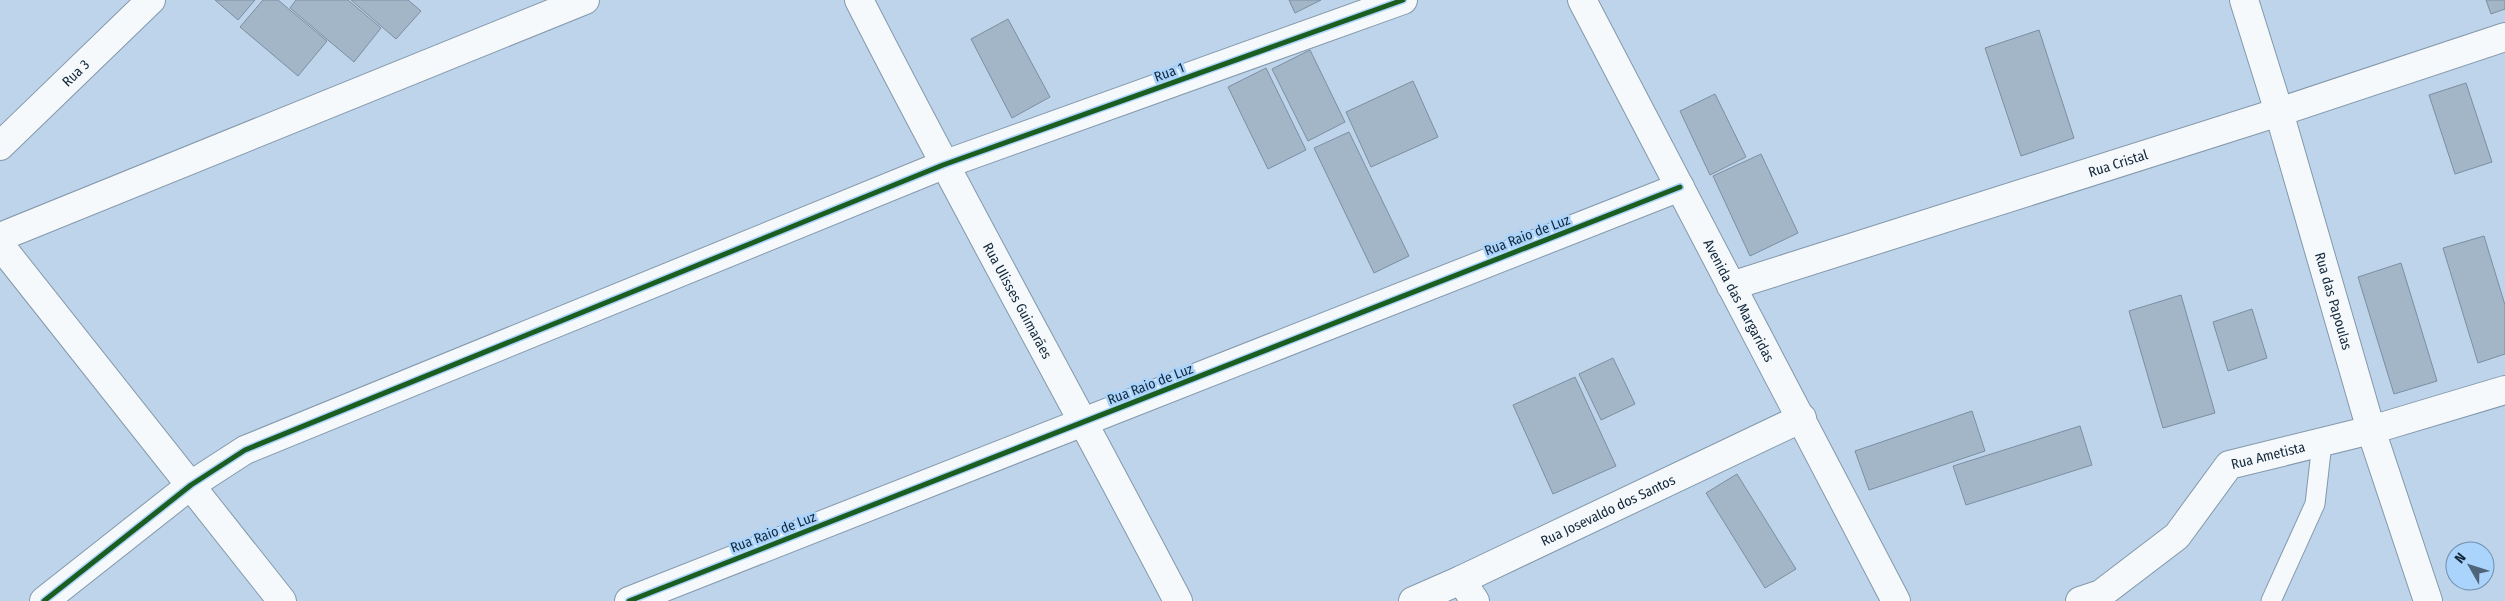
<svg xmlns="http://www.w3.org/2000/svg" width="2505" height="601" viewBox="0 0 2505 601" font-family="'Fira Sans Condensed',sans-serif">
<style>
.building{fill:#a2b6c8;stroke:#7b8fa1}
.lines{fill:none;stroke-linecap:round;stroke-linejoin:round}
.lane-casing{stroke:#8498ab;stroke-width:21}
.street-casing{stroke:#8498ab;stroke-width:30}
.lane{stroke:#f5f9fc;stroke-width:19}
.street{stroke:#f5f9fc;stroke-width:28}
.cycleway-casing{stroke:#abd4fc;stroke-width:8}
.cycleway{stroke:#1b5e20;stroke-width:5}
.labels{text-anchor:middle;stroke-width:5;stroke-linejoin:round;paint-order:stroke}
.street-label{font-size:14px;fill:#12273a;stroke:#abd4fc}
</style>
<rect width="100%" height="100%" fill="#bdd4ea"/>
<!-- building -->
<g class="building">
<path d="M 215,0 L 255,0 L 238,20 Z"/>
<path d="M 263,0 L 278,0 L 327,41 L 298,76 L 240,27 Z"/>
<path d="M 296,0 L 348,0 L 381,28 L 354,62 L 290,8 Z"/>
<path d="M 351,0 L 408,0 L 421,11 L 396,39 Z"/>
<path d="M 1289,0 L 1321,0 L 1295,13 Z"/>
<path d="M 2486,0 L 2505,0 L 2505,9 L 2491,14 Z"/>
<path d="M 1008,19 L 1050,97 L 1012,118 L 971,39 Z"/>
<path d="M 2039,30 L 2074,138 L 2021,156 L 1985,48 Z"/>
<path d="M 1310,50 L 1345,122 L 1308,141 L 1272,69 Z"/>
<path d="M 1266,68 L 1306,150 L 1268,169 L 1228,87 Z"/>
<path d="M 1413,81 L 1438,137 L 1371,167 L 1346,112 Z"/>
<path d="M 2466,83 L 2492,162 L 2455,174 L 2429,95 Z"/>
<path d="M 1715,94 L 1746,157 L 1710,175 L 1680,111 Z"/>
<path d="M 1349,132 L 1409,256 L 1374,273 L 1314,148 Z"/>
<path d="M 1761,154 L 1798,233 L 1750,256 L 1713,176 Z"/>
<path d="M 2484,236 L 2505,305 L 2505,354 L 2478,363 L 2443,248 Z"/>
<path d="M 2401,263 L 2437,381 L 2394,394 L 2358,277 Z"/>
<path d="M 2181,295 L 2215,413 L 2163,428 L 2129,311 Z"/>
<path d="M 2252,309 L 2267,358 L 2228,371 L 2213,322 Z"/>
<path d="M 1613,358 L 1635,404 L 1601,420 L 1579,374 Z"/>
<path d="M 1575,377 L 1616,466 L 1553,494 L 1513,405 Z"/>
<path d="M 1972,411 L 1985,451 L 1869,490 L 1855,451 Z"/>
<path d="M 2080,426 L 2092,465 L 1966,505 L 1953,466 Z"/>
<path d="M 1737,474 L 1796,569 L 1765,588 L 1706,493 Z"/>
</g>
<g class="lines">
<defs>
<path id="lane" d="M 2271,601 L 2315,504 L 2322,443"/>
<g id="street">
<path id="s1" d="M 859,0 C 962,202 1073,400 1178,601"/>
<path id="s2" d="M 1582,0 L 1896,601"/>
<path id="s3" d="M 2244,0 L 2279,112 L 2371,430 L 2428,601"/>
<path id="s4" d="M 0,146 L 151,0"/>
<path d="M 0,237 L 585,0"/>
<path d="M 0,245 L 282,601"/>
<path id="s5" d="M 1731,286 L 2279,112 L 2505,37"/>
<path d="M 1461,580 L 1475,601"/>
<path d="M 44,601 L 191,485 L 245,450 L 943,165 L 1403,0"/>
<path d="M 629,601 L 1680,187"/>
<path id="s6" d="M 1413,601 L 1461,580 L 1802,418"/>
<path id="s7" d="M 2080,601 L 2101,594 L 2177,536 L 2229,465 L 2371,430 L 2505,390"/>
</g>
</defs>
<!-- lane casing -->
<use href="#lane" class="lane-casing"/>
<!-- street casing -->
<use href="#street" class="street-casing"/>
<!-- lane -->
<use href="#lane" class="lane"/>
<!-- street -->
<use href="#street" class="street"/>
<defs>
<g id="cycleway">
<path d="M 44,601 L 191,485 L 245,450 L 943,165 L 1403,0"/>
<path d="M 629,601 L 1680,187"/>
</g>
</defs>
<!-- cycleway casing -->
<use href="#cycleway" class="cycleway-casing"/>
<!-- cycleway -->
<use href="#cycleway" class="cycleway"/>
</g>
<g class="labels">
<!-- street labels -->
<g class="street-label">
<text transform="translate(1169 72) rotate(-20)" y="5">Rua 1</text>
<text dy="5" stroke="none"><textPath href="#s4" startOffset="105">Rua 3</textPath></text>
<text dy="5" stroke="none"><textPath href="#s5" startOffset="406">Rua Cristal</textPath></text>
<text transform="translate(1527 235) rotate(-21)" y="5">Rua Raio de Luz</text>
<text dy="5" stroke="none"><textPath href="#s2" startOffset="339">Avenida das Margaridas</textPath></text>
<text dy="5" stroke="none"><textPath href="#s1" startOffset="340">Rua Ulisses Guimarães</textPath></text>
<text dy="5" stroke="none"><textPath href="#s3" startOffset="314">Rua das Papoulas</textPath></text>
<text transform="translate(1150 384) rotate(-21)" y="5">Rua Raio de Luz</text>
<text dy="5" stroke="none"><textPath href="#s7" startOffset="246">Rua Ametista</textPath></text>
<text dy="5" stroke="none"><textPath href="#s6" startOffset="215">Rua Josevaldo dos Santos</textPath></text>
<text transform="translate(773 532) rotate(-21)" y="5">Rua Raio de Luz</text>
</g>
</g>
<!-- north arrow -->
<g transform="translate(2470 566) rotate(309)"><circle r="24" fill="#abd4fc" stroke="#6e8fae"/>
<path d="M0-4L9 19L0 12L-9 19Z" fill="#4e6478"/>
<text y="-8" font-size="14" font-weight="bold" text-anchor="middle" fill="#12273a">N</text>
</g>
</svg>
